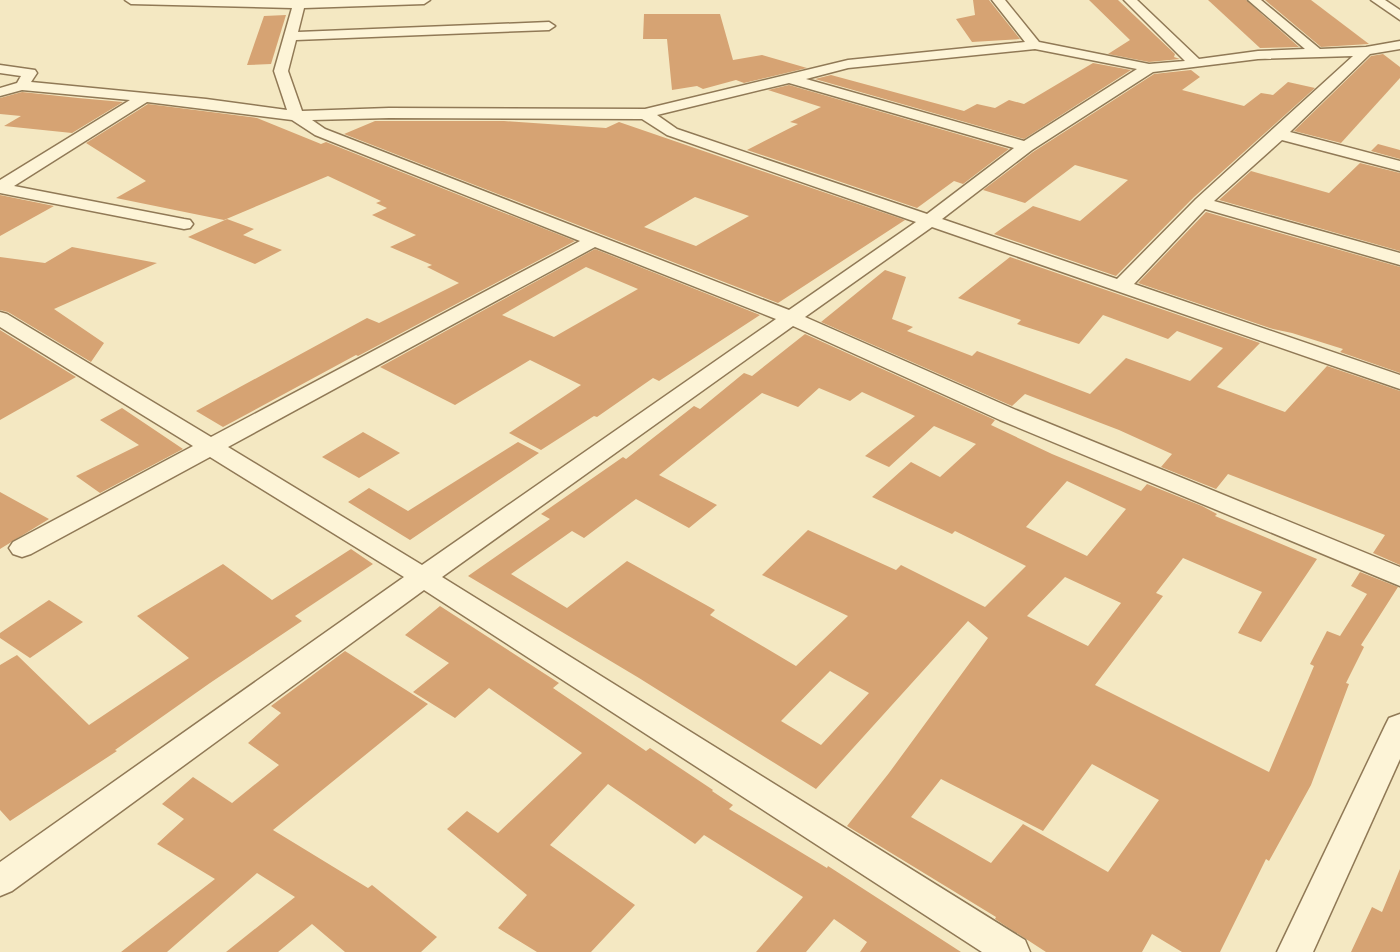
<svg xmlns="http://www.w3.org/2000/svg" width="1400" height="952" viewBox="0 0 1400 952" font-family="Spectral,serif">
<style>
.building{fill:#d6a373;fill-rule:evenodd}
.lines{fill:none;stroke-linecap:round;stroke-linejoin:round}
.minor-casing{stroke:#907956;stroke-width:3}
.minor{fill:#fdf4d7;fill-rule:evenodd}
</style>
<rect width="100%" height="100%" fill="#f4e8c2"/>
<!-- building -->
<g class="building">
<path d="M 973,0 L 989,0 L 1020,39 L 972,42 L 956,19 L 975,15 Z"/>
<path d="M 1089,0 L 1118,0 L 1175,54 L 1174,57 L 1180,59 L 1149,62 L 1108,54 L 1130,40 Z"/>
<path d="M 1208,0 L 1246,0 L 1299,47 L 1260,48 Z"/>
<path d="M 1265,0 L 1311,0 L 1369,44 L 1321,47 Z"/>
<path d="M 644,14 L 720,14 L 733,60 L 762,55 L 807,68 L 744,83 L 736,80 L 703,89 L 697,86 L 672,90 L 667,39 L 643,39 Z"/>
<path d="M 286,15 L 271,64 L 247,65 L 264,16 Z"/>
<path d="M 1383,54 L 1400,67 L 1400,78 L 1341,143 L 1294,131 L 1371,56 Z"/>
<path d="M 1093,63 L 1131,70 L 1024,139 L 815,79 L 831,75 L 964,111 L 977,104 L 995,108 L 1009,100 L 1024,104 Z"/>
<path d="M 1191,70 L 1200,77 L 1182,90 L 1244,106 L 1261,93 L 1273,95 L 1288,82 L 1315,88 L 1194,197 L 1116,276 L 994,234 L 1033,206 L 1080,221 L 1128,180 L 1075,165 L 1025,203 L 983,190 L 1033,152 L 1154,74 Z"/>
<path d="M 789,85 L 1009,149 L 963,184 L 954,181 L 917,208 L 747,150 L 798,124 L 790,122 L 821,107 L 768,90 Z"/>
<path d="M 22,92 L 78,98 L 123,102 L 72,133 L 4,126 L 21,116 L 0,114 L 0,98 Z"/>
<path d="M 148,104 L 257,118 L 321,144 L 326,142 L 575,241 L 358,356 L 356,355 L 223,427 L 196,411 L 367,318 L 379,323 L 459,283 L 427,267 L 432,265 L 390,247 L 416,235 L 372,215 L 387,208 L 376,203 L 381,201 L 328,176 L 224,220 L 116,198 L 146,181 L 86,143 Z"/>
<path d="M 375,121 L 504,121 L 606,128 L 619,122 L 905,220 L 778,303 L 344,134 ZM 695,197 L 749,216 L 696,246 L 644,227 Z"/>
<path d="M 1378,144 L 1400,150 L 1400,159 L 1371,151 Z"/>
<path d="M 1360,163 L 1400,173 L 1400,251 L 1219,200 L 1251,171 L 1329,193 Z"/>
<path d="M 0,195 L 54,206 L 0,236 Z"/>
<path d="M 1206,212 L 1400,267 L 1400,373 L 1340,352 L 1343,349 L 1292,333 L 1273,329 L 1138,283 Z"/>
<path d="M 227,219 L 254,229 L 243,235 L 282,250 L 255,264 L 188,237 Z"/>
<path d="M 72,247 L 157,263 L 54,309 L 104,343 L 91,362 L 8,312 L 0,310 L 0,257 L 45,263 Z"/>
<path d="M 595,249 L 760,315 L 659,381 L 653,378 L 597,417 L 594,416 L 541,450 L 509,433 L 581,385 L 530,360 L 455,405 L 380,367 ZM 586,267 L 638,289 L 554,337 L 502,315 Z"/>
<path d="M 1010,257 L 1260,343 L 1217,387 L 1285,412 L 1327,366 L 1400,391 L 1400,565 L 1373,553 L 1385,535 L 1228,474 L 1216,489 L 1161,467 L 1172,454 L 1119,430 L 1025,394 L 1012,406 L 821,322 L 885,270 L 906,277 L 892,319 L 913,327 L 907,331 L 972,356 L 977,351 L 1090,394 L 1126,358 L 1190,381 L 1223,348 L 1177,331 L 1168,339 L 1103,315 L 1079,344 L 1017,324 L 1021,320 L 958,298 Z"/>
<path d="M 0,330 L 76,377 L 0,420 Z"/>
<path d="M 805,334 L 995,420 L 991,425 L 1052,454 L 1141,491 L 1147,484 L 1202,506 L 1217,514 L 1215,516 L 1317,559 L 1261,642 L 1238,633 L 1262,592 L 1183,558 L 1156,593 L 1163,596 L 1095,685 L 1269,772 L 1314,666 L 1310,664 L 1327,631 L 1340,636 L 1367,594 L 1351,586 L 1360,572 L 1398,587 L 1361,645 L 1364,647 L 1346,683 L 1349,684 L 1311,785 L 1269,861 L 1266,859 L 1220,952 L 1182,952 L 1152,934 L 1142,952 L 1046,952 L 995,919 L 996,917 L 847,826 L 889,773 L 988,638 L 968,621 L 816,789 L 639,678 L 468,576 L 550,519 L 541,514 L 623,457 L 626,459 L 694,406 L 700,409 L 744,373 L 752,376 ZM 819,388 L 850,401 L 862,392 L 915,416 L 865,456 L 889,467 L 934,426 L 976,444 L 940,477 L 911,462 L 872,497 L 952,534 L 955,531 L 1026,566 L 985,607 L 901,565 L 896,570 L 808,530 L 762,575 L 848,616 L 796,666 L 710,615 L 715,610 L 627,561 L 567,608 L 511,574 L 572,531 L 584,538 L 636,499 L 689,528 L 717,505 L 659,475 L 762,393 L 798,407 ZM 1067,481 L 1126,509 L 1087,556 L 1026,527 ZM 1065,577 L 1121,603 L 1088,646 L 1027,616 ZM 830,671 L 869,693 L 821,745 L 781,721 ZM 1092,764 L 1159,800 L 1108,872 L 1023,824 L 991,863 L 911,817 L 941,779 L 1043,831 Z"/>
<path d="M 122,408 L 183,449 L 100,493 L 76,476 L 139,445 L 100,420 Z"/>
<path d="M 363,432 L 400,453 L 359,478 L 322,457 Z"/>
<path d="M 518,442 L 539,453 L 410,540 L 348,502 L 369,488 L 408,511 Z"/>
<path d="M 0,492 L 49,519 L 0,549 Z"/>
<path d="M 351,549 L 373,564 L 295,616 L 302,621 L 210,683 L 115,750 L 117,751 L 10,821 L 0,810 L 0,665 L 17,655 L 89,725 L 189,658 L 137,616 L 223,564 L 272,600 Z"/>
<path d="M 49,600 L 83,622 L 30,658 L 0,638 L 0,633 Z"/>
<path d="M 440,606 L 559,683 L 553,688 L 646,751 L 650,748 L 713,790 L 712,791 L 733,805 L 729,809 L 827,868 L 828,866 L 961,952 L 860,952 L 867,942 L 834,919 L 806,952 L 756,952 L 803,897 L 704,835 L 695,844 L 608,784 L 550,845 L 635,905 L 591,952 L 537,952 L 498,928 L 527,895 L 447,829 L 467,811 L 498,833 L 582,753 L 489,688 L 455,718 L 413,692 L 449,663 L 405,635 Z"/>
<path d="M 345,651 L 428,704 L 273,830 L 368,888 L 372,885 L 437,937 L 421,952 L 345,952 L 312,924 L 278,952 L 226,952 L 295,897 L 257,873 L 167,952 L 121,952 L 215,879 L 157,844 L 184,819 L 162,804 L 193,777 L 232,803 L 279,765 L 248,743 L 281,713 L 271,706 Z"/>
<path d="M 1400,869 L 1400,952 L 1351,952 L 1372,907 L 1382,912 Z"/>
</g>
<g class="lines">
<defs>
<g id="minor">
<path d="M 125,0 L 430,0 L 424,4 L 304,8 L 298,32 L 549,22 L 555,26 L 549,30 L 296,40 L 288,71 L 302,111 L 389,108 L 645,109 L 848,60 L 1025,42 L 992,0 L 1005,0 L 1039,42 L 1149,64 L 1185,61 L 1124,0 L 1137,0 L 1199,59 L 1258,51 L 1305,49 L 1248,0 L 1261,0 L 1320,49 L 1366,47 L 1400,41 L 1400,49 L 1370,54 L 1290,132 L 1400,161 L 1400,171 L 1282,140 L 1214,201 L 1400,253 L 1400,265 L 1205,209 L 1134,284 L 1400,375 L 1400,389 L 932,227 L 805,317 L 1016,410 L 1400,567 L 1400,586 L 1000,420 L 793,326 L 442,577 L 1025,940 L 1030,952 L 982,952 L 424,590 L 12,891 L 0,896 L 0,862 L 404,577 L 210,457 L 31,554 L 22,557 L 13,554 L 9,548 L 13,542 L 193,446 L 0,327 L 0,312 L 7,314 L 211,437 L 580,241 L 315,135 L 292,120 L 147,102 L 14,186 L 184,219 L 190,220 L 193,224 L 190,228 L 184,229 L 0,193 L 0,180 L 130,100 L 22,90 L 0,96 L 0,88 L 17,83 L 21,76 L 0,73 L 0,65 L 35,70 L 37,73 L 31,82 L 206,99 L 287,110 L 274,71 L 292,8 L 131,4 ZM 1035,49 L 1137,69 L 1024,141 L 806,79 L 848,68 ZM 1353,56 L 1196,199 L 1117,279 L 942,219 L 1032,150 L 1153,72 L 1258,59 ZM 789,83 L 1014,148 L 927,214 L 677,129 L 657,115 ZM 389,118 L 642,119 L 667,135 L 916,222 L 789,310 L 325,129 L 312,120 ZM 595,247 L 776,319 L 422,565 L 228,447 Z"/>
<path d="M 1371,0 L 1385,0 L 1400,10 L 1400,20 Z"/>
<path d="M 1400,714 L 1400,759 L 1313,952 L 1277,952 L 1385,726 L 1389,718 Z"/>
</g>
</defs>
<!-- minor casing -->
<use href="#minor" class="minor-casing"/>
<!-- minor -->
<use href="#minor" class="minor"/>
</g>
</svg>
